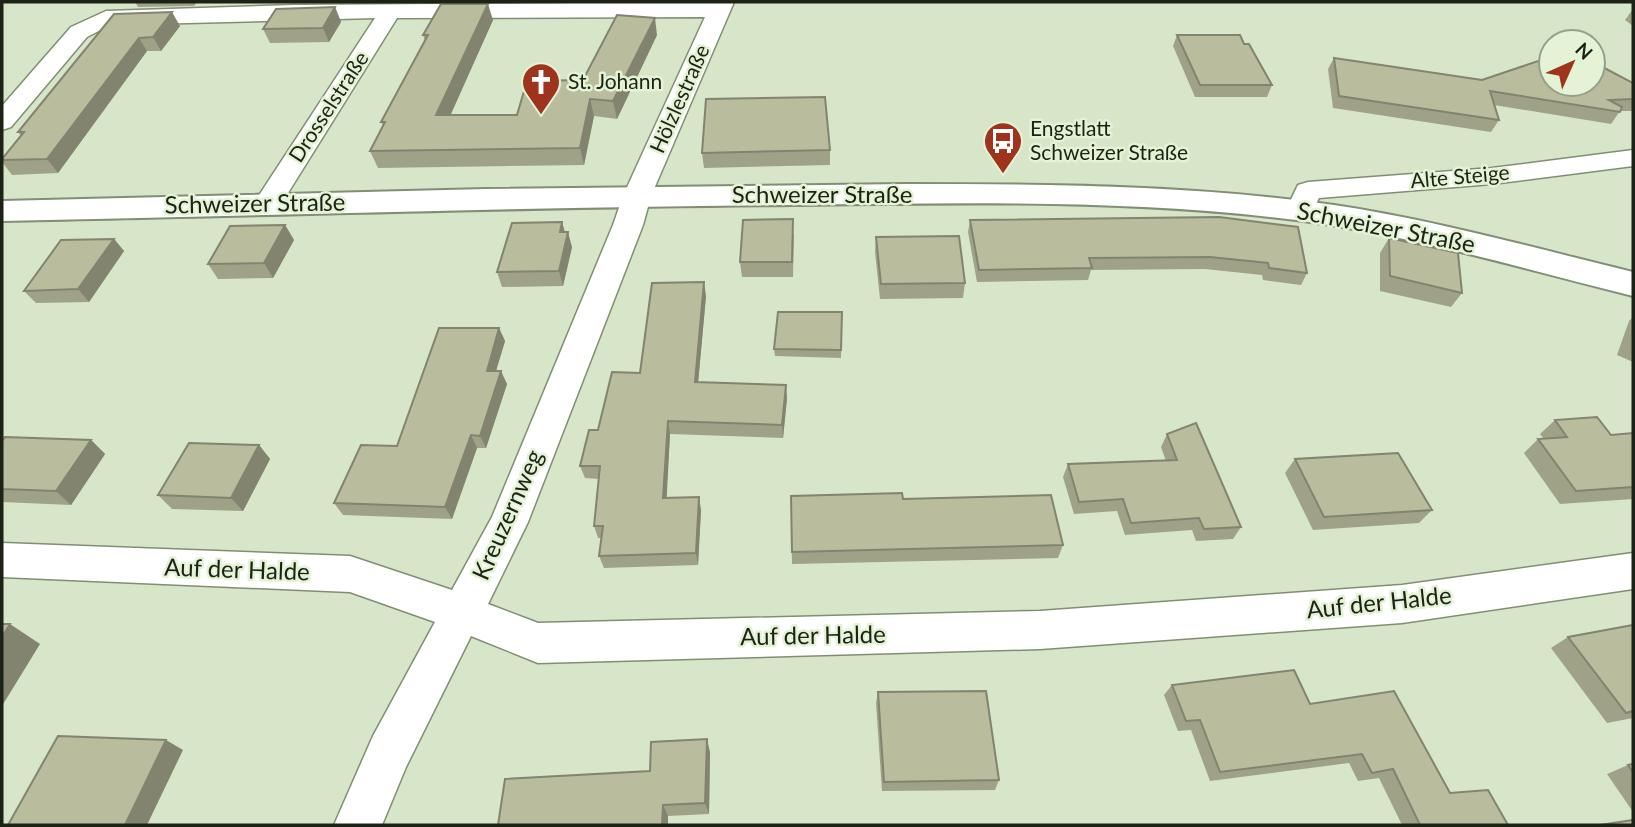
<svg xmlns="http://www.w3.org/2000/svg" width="1635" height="827" viewBox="0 0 1635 827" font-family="Lato,sans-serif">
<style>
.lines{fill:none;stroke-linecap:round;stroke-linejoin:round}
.minor-casing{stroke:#818e74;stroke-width:3}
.tertiary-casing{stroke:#818e74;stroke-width:4}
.minor{fill:#fff;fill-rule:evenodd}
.tertiary{fill:#fff;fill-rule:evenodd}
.wall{fill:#a0a288}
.shaded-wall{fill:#82846f}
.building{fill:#babc9e;stroke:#82846f;stroke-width:2}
.labels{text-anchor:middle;stroke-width:5;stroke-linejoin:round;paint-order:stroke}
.far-poi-label{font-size:21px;fill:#1d2217;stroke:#e4f3d6;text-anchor:start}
.far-street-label{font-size:21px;fill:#1d2217;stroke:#e4f3d6}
.street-label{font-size:24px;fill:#1d2217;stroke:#e4f3d6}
</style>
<rect width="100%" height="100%" fill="#d7e5c9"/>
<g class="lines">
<defs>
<g id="minor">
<path d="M 712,2 L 734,2 L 651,196 L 643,225 L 528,522 L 488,604 L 538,623 L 1040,611 L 1402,585 L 1633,553 L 1633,589 L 1402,623 L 1040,649 L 538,663 L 471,636 L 406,767 L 382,825 L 334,825 L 373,736 L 435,622 L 350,592 L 2,577 L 2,543 L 350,556 L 452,590 L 492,517 L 613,225 L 623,196 L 705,17 L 397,18 L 278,209 L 268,212 L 258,209 L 254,203 L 375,18 L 110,25 L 87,37 L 11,127 L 2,130 L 2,106 L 71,27 L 106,11 L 294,5 Z"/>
<path d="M 1633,150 L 1633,166 L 1492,184 L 1319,198 L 1310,216 L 1300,219 L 1290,216 L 1286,210 L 1298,185 L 1308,182 L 1492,168 Z"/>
</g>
<path id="tertiary" d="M 906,184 C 1049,184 1192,185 1334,205 C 1435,220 1534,248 1633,272 L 1633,296 C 1521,268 1410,235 1296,220 C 1129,199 961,203 793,205 C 529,207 266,216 2,221 L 2,201 L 486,189 Z"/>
</defs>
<!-- minor casing -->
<use href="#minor" class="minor-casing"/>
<!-- tertiary casing -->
<use href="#tertiary" class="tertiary-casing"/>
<!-- minor -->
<use href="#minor" class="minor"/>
<!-- tertiary -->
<use href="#tertiary" class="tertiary"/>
</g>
<!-- wall -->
<g class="wall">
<path d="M 135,2 L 197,2 L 194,6 L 138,7 Z"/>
<path d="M 335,7 L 341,22 L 329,42 L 270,43 L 263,29 Z"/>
<path d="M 1633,9 L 1633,26 L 1625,20 Z"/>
<path d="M 114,14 L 180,26 L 161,51 L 147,51 L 58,173 L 12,175 L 2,162 L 2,159 L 21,136 L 18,132 Z"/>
<path d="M 493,20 L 450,115 L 517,115 L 583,80 L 657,35 L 617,119 L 594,116 L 584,165 L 378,168 L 370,151 L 383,125 L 381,122 L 425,41 L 423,35 Z"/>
<path d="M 1177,35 L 1244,44 L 1272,85 L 1267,97 L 1195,97 L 1173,46 Z"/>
<path d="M 1334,58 L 1482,80 L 1549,68 L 1633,83 L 1633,111 L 1620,111 L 1611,124 L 1494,105 L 1499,120 L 1491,132 L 1333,108 L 1328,69 Z"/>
<path d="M 830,150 L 830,165 L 704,168 L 702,153 Z"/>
<path d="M 1219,217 L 1307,273 L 1301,285 L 1263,280 L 1262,275 L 1205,269 L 1091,270 L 1088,280 L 977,282 L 968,232 L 970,220 Z"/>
<path d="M 562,222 L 565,232 L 572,247 L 563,286 L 502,287 L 497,272 Z"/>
<path d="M 285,225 L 294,240 L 273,278 L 218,279 L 208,264 Z"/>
<path d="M 794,234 L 793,277 L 742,277 L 740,262 Z"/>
<path d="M 876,237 L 965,283 L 963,298 L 880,299 L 875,252 Z"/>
<path d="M 1389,238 L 1462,293 L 1451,307 L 1380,291 L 1380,253 Z"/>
<path d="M 114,239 L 124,251 L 89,302 L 36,303 L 24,291 Z"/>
<path d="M 706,296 L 698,382 L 787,398 L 783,438 L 670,434 L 666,498 L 701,510 L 698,565 L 604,568 L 599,556 L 601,538 L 598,538 L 594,526 L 599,479 L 585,478 L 580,466 L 598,430 L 640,373 Z"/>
<path d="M 842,312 L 841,358 L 775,356 L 774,349 Z"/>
<path d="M 1633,317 L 1633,362 L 1617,355 L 1629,321 Z"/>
<path d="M 499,328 L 505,341 L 496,371 L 507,384 L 486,448 L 477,448 L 452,519 L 343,515 L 334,503 L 397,446 Z"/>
<path d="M 1555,420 L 1611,435 L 1633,433 L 1633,499 L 1560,504 L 1524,453 L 1538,439 L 1544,439 L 1540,434 Z"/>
<path d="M 1167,434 L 1241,527 L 1233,539 L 1196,541 L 1192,530 L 1125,535 L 1117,511 L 1074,514 L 1063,477 L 1068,464 L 1166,461 L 1161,447 Z"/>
<path d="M 91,440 L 105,454 L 71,505 L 2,502 L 2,441 Z"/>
<path d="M 259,445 L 270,459 L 243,511 L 172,509 L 158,495 Z"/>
<path d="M 1295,459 L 1432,510 L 1419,523 L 1313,530 L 1285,473 Z"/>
<path d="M 791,496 L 903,499 L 1063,545 L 1058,558 L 792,564 Z"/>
<path d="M 1633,625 L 1633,718 L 1607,723 L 1551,648 L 1568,637 Z"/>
<path d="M 1172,685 L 1310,704 L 1450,793 L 1508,825 L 1402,825 L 1379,778 L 1358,781 L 1349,763 L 1210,781 L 1191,730 L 1178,731 L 1164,695 Z"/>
<path d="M 878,692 L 999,780 L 995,790 L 882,791 L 876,703 Z"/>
<path d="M 710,752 L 709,814 L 668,816 L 668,825 L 650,771 Z"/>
<path d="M 1633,764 L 1633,812 L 1607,774 L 1628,765 Z"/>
</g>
<!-- shaded-wall -->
<g class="shaded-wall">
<path d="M 488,4 L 493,20 L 443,132 L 436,115 Z"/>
<path d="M 335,7 L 341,22 L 329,42 L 323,28 Z"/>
<path d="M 172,12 L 180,26 L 161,51 L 153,37 Z"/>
<path d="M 655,18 L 657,35 L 617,119 L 613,101 Z"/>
<path d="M 139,38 L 147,51 L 58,173 L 47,159 Z"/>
<path d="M 590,99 L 594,116 L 584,165 L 580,148 Z"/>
<path d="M 562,222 L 566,237 L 560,232 Z"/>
<path d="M 285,225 L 294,240 L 273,278 L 264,263 Z"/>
<path d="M 568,232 L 572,247 L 563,286 L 559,271 Z"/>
<path d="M 114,239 L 124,251 L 89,302 L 78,289 Z"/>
<path d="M 704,282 L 706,296 L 697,395 L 695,382 Z"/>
<path d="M 499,328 L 505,341 L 492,384 L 487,371 Z"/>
<path d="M 501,371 L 507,384 L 486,448 L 480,436 Z"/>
<path d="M 786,385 L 787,398 L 783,438 L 782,425 Z"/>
<path d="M 668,421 L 670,434 L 666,510 L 663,498 Z"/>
<path d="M 471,435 L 477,448 L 452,519 L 445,507 Z"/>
<path d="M 91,440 L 105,454 L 71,505 L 56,491 Z"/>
<path d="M 259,445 L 270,459 L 243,511 L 231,498 Z"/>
<path d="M 699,497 L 701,510 L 698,565 L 696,553 Z"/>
<path d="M 10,624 L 40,644 L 2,706 L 2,637 Z"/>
<path d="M 707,739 L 710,752 L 709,814 L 705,803 Z"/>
<path d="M 166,740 L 183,750 L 147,825 L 125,825 Z"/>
<path d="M 663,805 L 668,816 L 668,825 L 662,825 Z"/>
</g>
<!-- building -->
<g class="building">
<path d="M 441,4 L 488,4 L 436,115 L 517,115 L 527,81 L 583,80 L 617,15 L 655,18 L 613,101 L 590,99 L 580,148 L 370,151 L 385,122 L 381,122 L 428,35 L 423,35 Z"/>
<path d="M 335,7 L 323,28 L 263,29 L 276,9 Z"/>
<path d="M 172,12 L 153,37 L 139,38 L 47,159 L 2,160 L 2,159 L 24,132 L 18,132 L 114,14 Z"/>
<path d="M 1177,35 L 1240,35 L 1244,44 L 1249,44 L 1272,85 L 1200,85 Z"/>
<path d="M 1334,58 L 1482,80 L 1538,61 L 1549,68 L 1551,67 L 1551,84 L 1593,84 L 1593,62 L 1633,83 L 1633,99 L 1609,100 L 1622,107 L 1620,112 L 1490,91 L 1499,120 L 1339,96 Z"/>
<path d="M 825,97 L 830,150 L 702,153 L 706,99 Z"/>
<path d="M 1219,217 L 1298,227 L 1307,273 L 1269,268 L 1268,263 L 1210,257 L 1089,258 L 1092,268 L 979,270 L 970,220 Z"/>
<path d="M 793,219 L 792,262 L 740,262 L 743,220 Z"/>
<path d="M 562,222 L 560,232 L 568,232 L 559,271 L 497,272 L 512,223 Z"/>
<path d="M 285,225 L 264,263 L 208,264 L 230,226 Z"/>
<path d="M 959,236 L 965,283 L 881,284 L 876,237 Z"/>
<path d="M 1389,238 L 1458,253 L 1462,293 L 1390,276 Z"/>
<path d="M 114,239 L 78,289 L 24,291 L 61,240 Z"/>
<path d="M 704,282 L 695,382 L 786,385 L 782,425 L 668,421 L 663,498 L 699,497 L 696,553 L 599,556 L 603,526 L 594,526 L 600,466 L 580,466 L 589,430 L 598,430 L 612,372 L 640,373 L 652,283 Z"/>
<path d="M 778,312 L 842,312 L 841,350 L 774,349 Z"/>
<path d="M 439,328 L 499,328 L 487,371 L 501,371 L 480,436 L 471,435 L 445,507 L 334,503 L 361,445 L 397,446 Z"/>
<path d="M 1597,417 L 1611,435 L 1633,433 L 1633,487 L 1576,491 L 1538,439 L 1567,437 L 1555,420 Z"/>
<path d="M 1196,423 L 1241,527 L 1204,529 L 1199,518 L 1131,523 L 1123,499 L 1079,502 L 1068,464 L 1177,460 L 1167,434 Z"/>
<path d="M 5,437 L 91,440 L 56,491 L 2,489 L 2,441 Z"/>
<path d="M 189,443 L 259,445 L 231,498 L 158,495 Z"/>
<path d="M 1398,453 L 1432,510 L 1324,517 L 1295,459 Z"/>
<path d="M 902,493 L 903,499 L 1051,495 L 1063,545 L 792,552 L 791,496 Z"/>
<path d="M 2,624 L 10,624 L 2,637 Z"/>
<path d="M 1633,625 L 1633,711 L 1626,713 L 1568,637 Z"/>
<path d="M 1294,670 L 1310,704 L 1394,691 L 1450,793 L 1488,790 L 1508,825 L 1420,825 L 1393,769 L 1372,773 L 1362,754 L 1220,772 L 1200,720 L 1186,721 L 1172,685 Z"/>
<path d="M 986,691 L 999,780 L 884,782 L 878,692 Z"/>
<path d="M 58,736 L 166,740 L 125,825 L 8,825 Z"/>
<path d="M 707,739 L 705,803 L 663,805 L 662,825 L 498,825 L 505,779 L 650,771 L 651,742 Z"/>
<path d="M 1633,764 L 1633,772 L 1628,765 Z"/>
<path d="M 1633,820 L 1633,825 L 1600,825 Z"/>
</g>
<!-- icons -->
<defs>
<symbol id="church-pin" viewBox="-11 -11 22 30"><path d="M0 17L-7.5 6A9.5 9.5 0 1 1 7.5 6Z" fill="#9d341b" stroke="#e4f3d6"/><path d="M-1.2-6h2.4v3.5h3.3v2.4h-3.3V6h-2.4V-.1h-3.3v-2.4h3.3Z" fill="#fff"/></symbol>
<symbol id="bus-pin" viewBox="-11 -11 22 30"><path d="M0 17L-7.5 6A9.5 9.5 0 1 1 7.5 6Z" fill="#9d341b" stroke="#e4f3d6"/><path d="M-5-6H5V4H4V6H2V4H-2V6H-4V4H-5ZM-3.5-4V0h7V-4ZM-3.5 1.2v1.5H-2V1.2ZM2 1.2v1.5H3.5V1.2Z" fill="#fff"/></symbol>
</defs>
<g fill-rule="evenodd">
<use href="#church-pin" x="519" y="60" width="44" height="60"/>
<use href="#bus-pin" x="981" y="119" width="44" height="60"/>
</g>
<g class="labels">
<!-- far-poi labels -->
<g class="far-poi-label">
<text x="568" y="89">St. Johann</text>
<text x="1030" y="136">Engstlatt<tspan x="1030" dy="24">Schweizer Straße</tspan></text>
</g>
<!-- far-street labels -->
<g class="far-street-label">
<text transform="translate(680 99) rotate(-66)" y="7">Hölzlestraße</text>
<text transform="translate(329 107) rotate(-57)" y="7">Drosselstraße</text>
<text transform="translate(1460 177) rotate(-5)" y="7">Alte Steige</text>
</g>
<!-- street labels -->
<g class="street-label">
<text x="822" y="203">Schweizer Straße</text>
<text transform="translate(255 204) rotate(-1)" y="8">Schweizer Straße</text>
<text transform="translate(1386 228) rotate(11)" y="8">Schweizer Straße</text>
<text transform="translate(508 515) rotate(-66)" y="8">Kreuzernweg</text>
<text transform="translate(237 570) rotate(2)" y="8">Auf der Halde</text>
<text transform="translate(1379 603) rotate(-6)" y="8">Auf der Halde</text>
<text transform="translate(813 636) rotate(-1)" y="8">Auf der Halde</text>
</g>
</g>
<!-- border -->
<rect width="1635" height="827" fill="none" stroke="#1d2217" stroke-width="7"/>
<!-- north arrow -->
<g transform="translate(1572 63) rotate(45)"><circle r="33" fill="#e4f3d6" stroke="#949f8a" stroke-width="2"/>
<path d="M0-5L12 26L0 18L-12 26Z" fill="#9d341b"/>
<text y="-10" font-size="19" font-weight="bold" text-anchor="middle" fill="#1d2217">N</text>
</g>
</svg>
